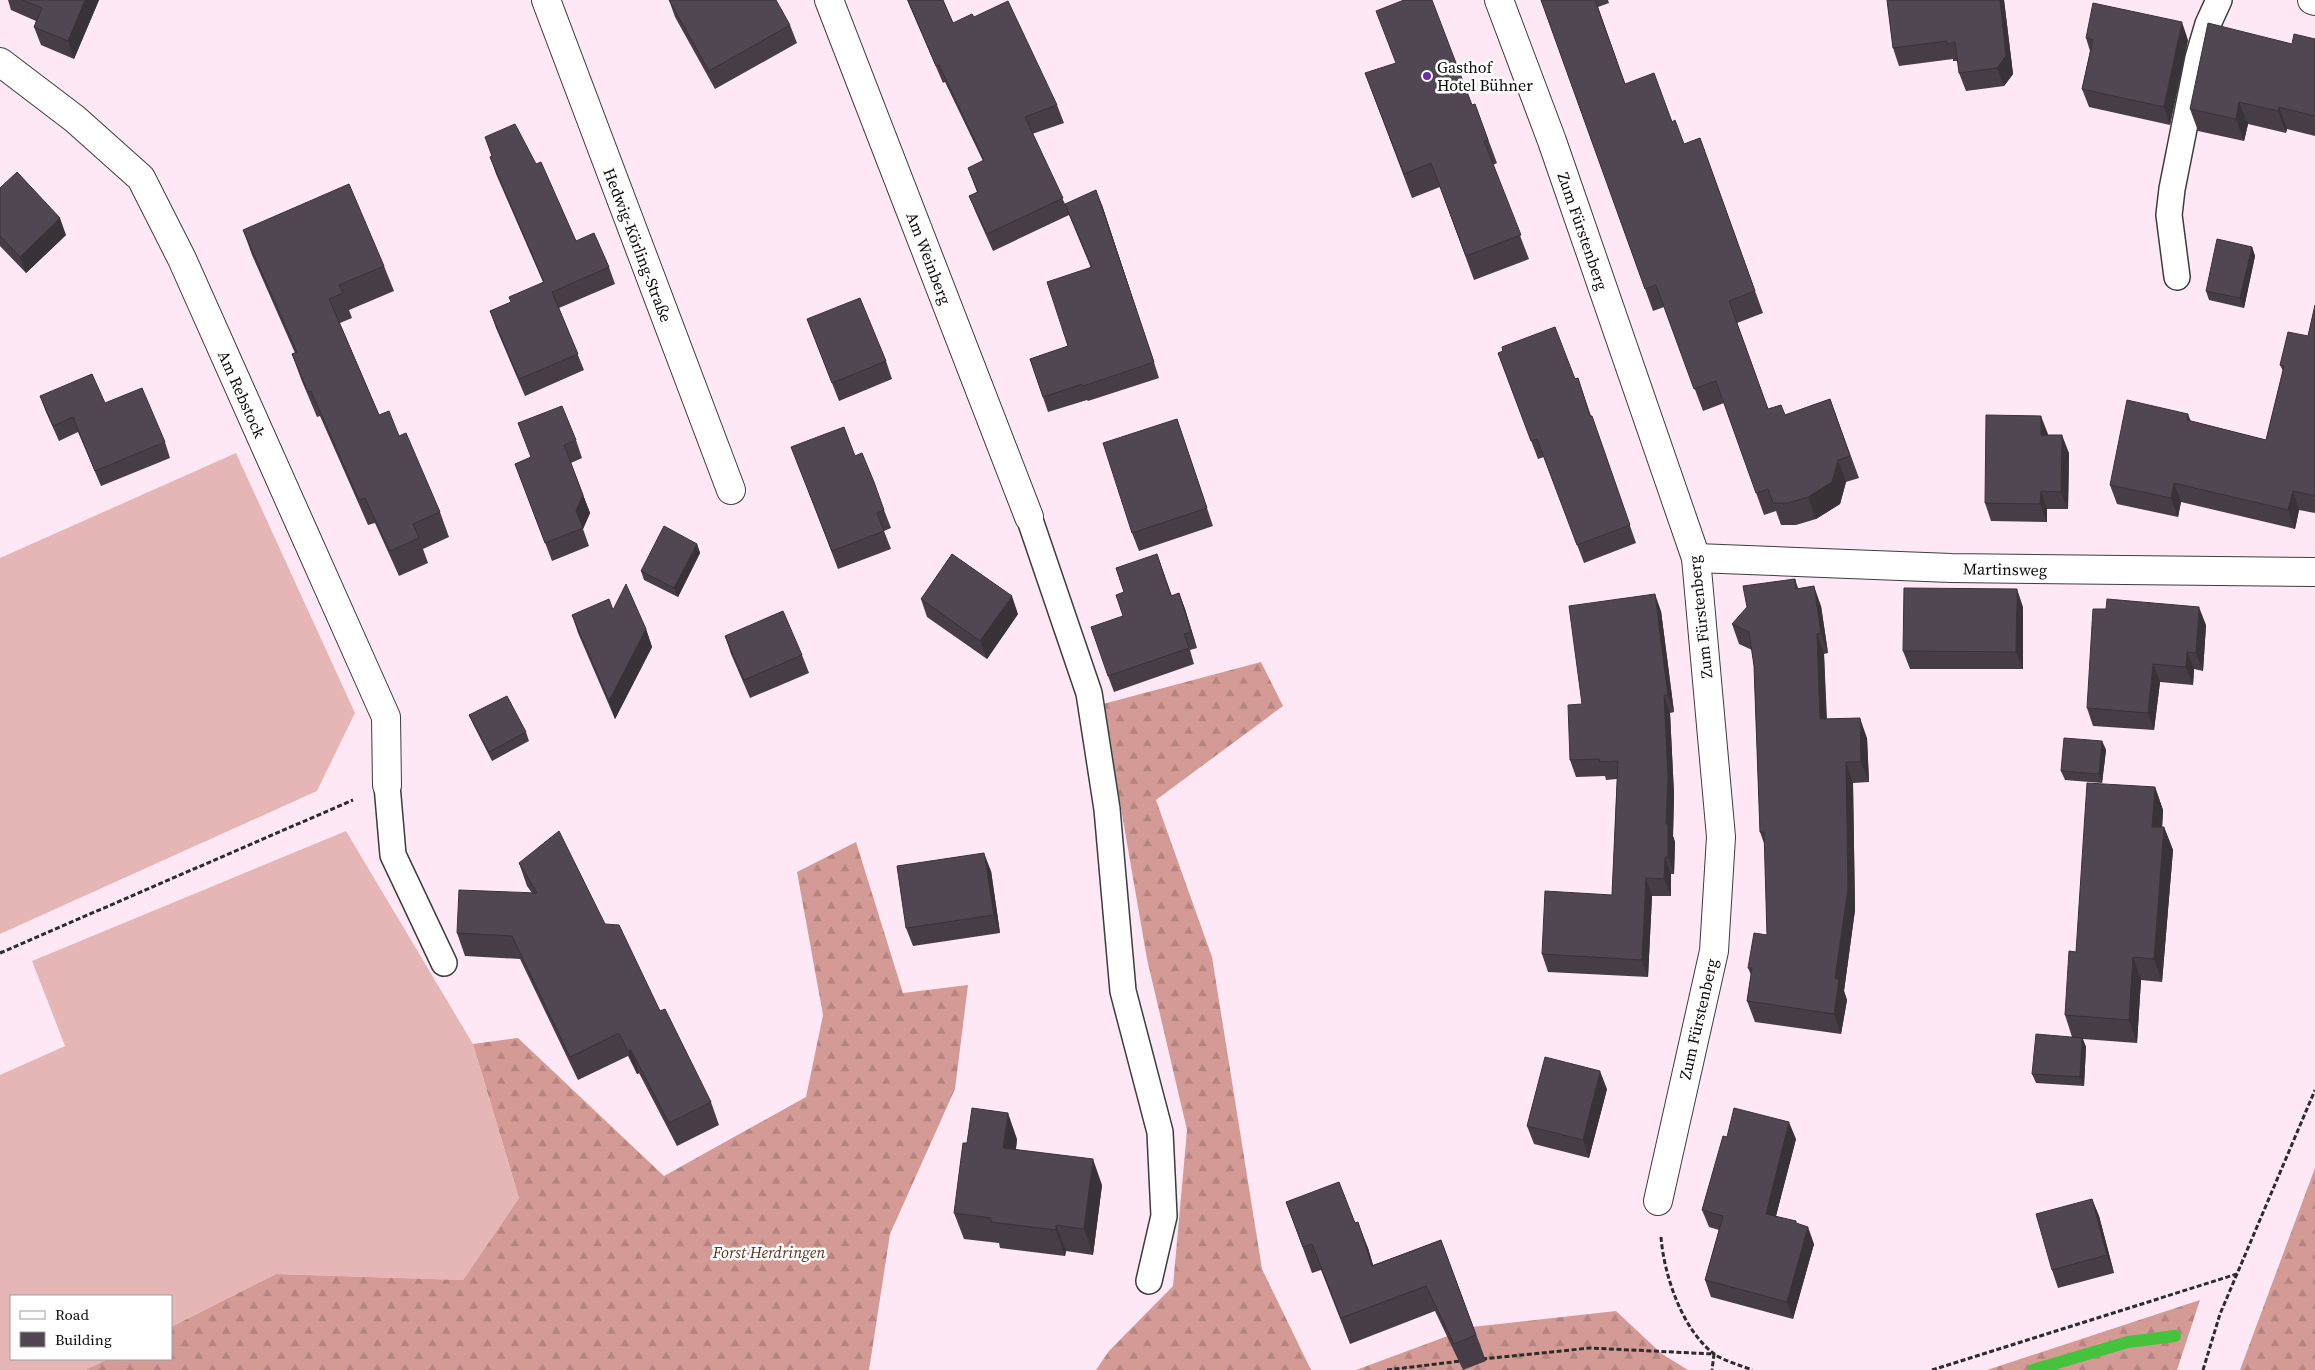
<svg xmlns="http://www.w3.org/2000/svg" width="2315" height="1370" viewBox="0 0 2315 1370" font-family="'Source Serif 4',serif">
<style>
.grass{fill:#e5b6b5}
.forest{fill:url(#forest-firs)}
.lines{fill:none;stroke-linecap:round;stroke-linejoin:round}
.stream{stroke:#45c33d;stroke-width:12}
.service-casing{stroke:#3d3d3d;stroke-width:28}
.minor-casing{stroke:#3d3d3d;stroke-width:30}
.path{stroke:#2c2c2c;stroke-width:3;stroke-dasharray:5 2.5;stroke-linecap:butt}
.service{stroke:#fff;stroke-width:25}
.minor{stroke:#fff;stroke-width:28}
.wall{fill:#463d47}
.shaded-wall{fill:#393239}
.building{fill:#514752;stroke:#393239}
.poi-dot{fill:#6d2daf;stroke:#fff;stroke-width:2}
.labels{text-anchor:middle;stroke-width:5;stroke-linejoin:round;paint-order:stroke}
.poi-label{font-size:16px;fill:#0a0a0a;stroke:#fff;text-anchor:start}
.street-label{font-size:16px;fill:#0a0a0a;stroke:#fff}
.park-label{font-size:16px;font-style:italic;fill:#5c3420;stroke:#fff}
</style>
<defs>
<pattern id="forest-firs" width="22" height="20" patternUnits="userSpaceOnUse" patternTransform="scale(1.25)"><rect width="22" height="20" fill="#d49b96"/><path d="M5 1l3.5 6h-7zM16 11l3.5 6h-7z" fill="#b58480"/></pattern>
</defs>
<rect width="100%" height="100%" fill="#fee8f6"/>
<!-- grass -->
<g class="grass">
<path d="M 236,453 L 355,713 L 317,791 L 0,934 L 0,558 Z"/>
<path d="M 346,831 L 473,1044 L 519,1198 L 463,1280 L 276,1274 L 171,1327 L 171,1296 L 11,1296 L 11,1359 L 108,1359 L 85,1370 L 0,1370 L 0,1075 L 65,1046 L 32,961 Z"/>
</g>
<!-- forest -->
<g class="forest">
<path d="M 1261,662 L 1283,706 L 1156,800 L 1212,957 L 1262,1269 L 1311,1370 L 1096,1370 L 1109,1351 L 1173,1286 L 1187,1130 L 1147,959 L 1103,704 Z"/>
<path d="M 856,842 L 903,993 L 968,985 L 955,1089 L 890,1234 L 869,1370 L 85,1370 L 108,1359 L 171,1359 L 171,1327 L 276,1274 L 463,1280 L 519,1198 L 473,1044 L 518,1038 L 664,1176 L 806,1097 L 823,1015 L 797,872 Z"/>
<path d="M 2315,1168 L 2315,1370 L 2240,1370 Z"/>
<path d="M 2200,1300 L 2177,1370 L 1987,1370 Z"/>
<path d="M 1616,1311 L 1662,1354 L 1688,1370 L 1356,1370 L 1472,1327 Z"/>
</g>
<g class="lines">
<!-- stream -->
<path class="stream" d="M 2033,1370 L 2128,1342 L 2175,1336"/>
<defs>
<g id="service">
<path d="M 2177,277 L 2169,215 L 2172,189 L 2198,58 L 2208,24 L 2219,0"/>
<path d="M 1029,517 L 1089,693 L 1107,809 L 1123,991 L 1160,1132 L 1164,1216 L 1149,1281"/>
<path d="M 387,785 L 393,855 L 444,963"/>
</g>
<g id="minor">
<path d="M 546,0 L 731,490"/>
<path d="M 829,0 L 1029,517"/>
<path d="M 1499,0 L 1552,141 L 1696,558 L 1721,837 L 1714,951 L 1658,1201"/>
<path d="M 2312,0 L 2315,1"/>
<path d="M 0,62 L 75,119 L 141,178 L 182,259 L 386,717 L 387,785"/>
<path d="M 1696,558 L 1951,568 L 2315,572"/>
</g>
</defs>
<!-- service casing -->
<use href="#service" class="service-casing"/>
<!-- minor casing -->
<use href="#minor" class="minor-casing"/>
<!-- path -->
<g class="path">
<path d="M 0,953 L 353,800"/>
<path d="M 1661,1237 C 1664,1275 1682,1329 1713,1353 C 1723,1361 1740,1365 1752,1370"/>
<path d="M 1482,1359 L 1590,1348 L 1714,1354 L 1712,1370"/>
<path d="M 1387,1370 L 1461,1361"/>
<path d="M 1932,1370 L 2237,1274"/>
<path d="M 2203,1370 L 2220,1314 L 2315,1090"/>
</g>
<!-- service -->
<use href="#service" class="service"/>
<!-- minor -->
<use href="#minor" class="minor"/>
</g>
<!-- wall -->
<g class="wall">
<path d="M 8,0 L 99,0 L 74,59 L 41,45 L 34,27 L 36,21 L 11,10 Z"/>
<path d="M 669,0 L 790,25 L 797,43 L 715,89 L 675,17 Z"/>
<path d="M 907,0 L 943,0 L 953,23 L 974,17 L 1057,105 L 1064,123 L 1032,134 L 1065,204 L 1102,205 L 1159,378 L 1088,401 L 1087,400 L 1048,412 L 1030,359 L 1068,346 L 1091,268 L 1069,215 L 993,251 L 976,213 L 969,196 L 977,192 L 968,168 L 983,161 L 945,82 L 943,83 Z"/>
<path d="M 1541,0 L 1608,0 L 1609,3 L 1598,7 L 1625,84 L 1672,122 L 1684,144 L 1700,138 L 1763,313 L 1737,323 L 1768,409 L 1785,415 L 1830,399 L 1859,478 L 1846,482 L 1840,504 L 1816,519 L 1796,525 L 1781,525 L 1776,511 L 1764,515 L 1724,403 L 1703,411 L 1664,307 L 1653,311 Z"/>
<path d="M 1887,0 L 2004,0 L 2013,74 L 2004,86 L 1966,91 L 1959,73 L 1958,61 L 1953,61 L 1953,59 L 1899,66 L 1893,48 Z"/>
<path d="M 2086,38 L 2188,40 L 2170,125 L 2089,107 L 2082,89 L 2090,51 Z"/>
<path d="M 2315,39 L 2315,136 L 2287,129 L 2286,133 L 2248,124 L 2244,141 L 2198,131 L 2190,109 L 2292,44 Z"/>
<path d="M 1365,73 L 1472,105 L 1475,104 L 1497,163 L 1493,165 L 1529,259 L 1474,280 L 1440,187 L 1412,198 Z"/>
<path d="M 485,137 L 576,241 L 609,267 L 615,284 L 559,308 L 584,370 L 525,396 L 496,328 L 490,311 L 511,302 L 543,282 L 496,174 L 490,157 L 492,156 Z"/>
<path d="M 0,188 L 66,235 L 26,273 L 0,246 Z"/>
<path d="M 243,230 L 384,266 L 394,291 L 349,310 L 352,318 L 340,323 L 379,415 L 399,436 L 440,512 L 449,537 L 423,549 L 428,563 L 399,576 L 375,523 L 368,525 L 320,416 L 317,417 L 301,379 L 292,354 L 295,353 L 252,255 Z"/>
<path d="M 2252,247 L 2255,256 L 2244,308 L 2209,300 L 2206,291 Z"/>
<path d="M 2315,305 L 2315,513 L 2299,510 L 2295,529 L 2181,502 L 2178,517 L 2117,504 L 2110,485 L 2191,421 L 2266,440 L 2283,371 L 2280,365 L 2308,336 Z"/>
<path d="M 807,319 L 886,361 L 892,379 L 839,401 Z"/>
<path d="M 1498,353 L 1575,379 L 1578,378 L 1591,416 L 1598,434 L 1636,543 L 1584,563 L 1544,457 L 1538,459 Z"/>
<path d="M 40,396 L 105,403 L 165,442 L 170,458 L 101,486 L 78,432 L 59,441 L 46,412 Z"/>
<path d="M 1177,419 L 1213,526 L 1139,551 L 1132,533 Z"/>
<path d="M 2048,435 L 2069,453 L 2068,509 L 2047,509 L 2047,522 L 1991,521 L 1985,503 Z"/>
<path d="M 576,440 L 582,458 L 571,463 L 590,513 L 583,529 L 589,546 L 552,561 L 515,464 Z"/>
<path d="M 855,456 L 884,510 L 891,528 L 884,531 L 891,549 L 838,569 L 798,464 Z"/>
<path d="M 697,544 L 700,553 L 678,597 L 644,580 L 641,571 Z"/>
<path d="M 1157,554 L 1172,596 L 1179,593 L 1185,609 L 1197,648 L 1190,650 L 1194,664 L 1114,692 L 1108,676 L 1123,616 L 1124,592 Z"/>
<path d="M 1795,579 L 1798,588 L 1821,606 L 1828,653 L 1824,654 L 1827,719 L 1867,738 L 1869,782 L 1853,783 L 1855,910 L 1844,991 L 1847,1000 L 1841,1034 L 1755,1022 L 1747,1001 L 1751,975 L 1748,968 L 1767,935 L 1765,846 L 1760,832 L 1754,666 L 1752,650 L 1739,644 L 1732,624 Z"/>
<path d="M 921,599 L 1018,614 L 987,659 L 927,617 Z"/>
<path d="M 2023,607 L 2023,669 L 1910,669 L 1903,651 Z"/>
<path d="M 613,610 L 646,629 L 652,647 L 615,719 L 578,633 L 572,615 Z"/>
<path d="M 1661,611 L 1674,712 L 1670,713 L 1674,794 L 1673,836 L 1675,842 L 1674,874 L 1671,874 L 1671,896 L 1652,896 L 1648,977 L 1548,972 L 1542,954 L 1612,895 L 1617,779 L 1606,780 L 1605,776 L 1576,777 L 1570,760 Z"/>
<path d="M 2206,625 L 2203,671 L 2194,669 L 2193,685 L 2160,682 L 2154,730 L 2093,726 L 2087,708 Z"/>
<path d="M 725,636 L 802,655 L 809,673 L 750,698 L 731,654 Z"/>
<path d="M 469,715 L 526,732 L 529,741 L 492,761 L 473,724 Z"/>
<path d="M 2102,741 L 2106,750 L 2102,783 L 2065,780 L 2061,771 Z"/>
<path d="M 2155,787 L 2163,810 L 2162,827 L 2164,827 L 2173,850 L 2162,982 L 2141,980 L 2137,1043 L 2083,1039 L 2086,1047 L 2084,1086 L 2036,1083 L 2032,1074 L 2072,1037 L 2065,1015 L 2076,952 Z"/>
<path d="M 519,863 L 605,924 L 660,1011 L 711,1102 L 719,1125 L 677,1146 L 639,1073 L 637,1074 L 628,1056 L 578,1080 L 520,959 L 465,956 L 457,933 L 532,893 L 527,886 Z"/>
<path d="M 991,871 L 1000,933 L 913,946 L 906,928 Z"/>
<path d="M 1607,1089 L 1589,1158 L 1534,1144 L 1527,1126 Z"/>
<path d="M 1727,1137 L 1796,1139 L 1776,1216 L 1797,1224 L 1814,1244 L 1793,1319 L 1711,1297 L 1705,1280 L 1719,1230 L 1709,1227 L 1702,1210 Z"/>
<path d="M 1017,1139 L 1016,1149 L 1102,1185 L 1093,1255 L 1066,1251 L 1065,1256 L 1000,1248 L 999,1243 L 964,1239 L 954,1213 L 967,1143 Z"/>
<path d="M 2092,1199 L 2099,1216 L 2114,1273 L 2058,1288 L 2052,1270 Z"/>
<path d="M 1286,1202 L 1355,1223 L 1368,1248 L 1373,1265 L 1441,1240 L 1486,1361 L 1463,1370 L 1435,1311 L 1350,1344 L 1321,1270 L 1312,1273 Z"/>
</g>
<!-- shaded-wall -->
<g class="shaded-wall">
<path d="M 85,0 L 99,0 L 74,59 L 68,41 Z"/>
<path d="M 2000,0 L 2004,0 L 2013,74 L 2004,86 L 1997,68 Z"/>
<path d="M 2182,22 L 2188,40 L 2170,125 L 2164,107 Z"/>
<path d="M 2239,102 L 2248,124 L 2244,141 L 2236,119 Z"/>
<path d="M 2279,107 L 2287,129 L 2286,133 L 2278,111 Z"/>
<path d="M 1096,190 L 1102,205 L 1159,378 L 1154,362 Z"/>
<path d="M 60,218 L 66,235 L 26,273 L 20,257 Z"/>
<path d="M 2252,247 L 2255,256 L 2244,308 L 2240,298 Z"/>
<path d="M 2188,414 L 2195,432 L 2187,420 Z"/>
<path d="M 2041,416 L 2048,434 L 2047,452 L 2041,435 Z"/>
<path d="M 2062,435 L 2069,453 L 2068,509 L 2061,492 Z"/>
<path d="M 1838,460 L 1846,482 L 1840,504 L 1816,519 L 1808,497 Z"/>
<path d="M 2174,483 L 2181,502 L 2178,517 L 2171,498 Z"/>
<path d="M 2041,491 L 2047,509 L 2047,522 L 2040,504 Z"/>
<path d="M 2293,491 L 2299,510 L 2295,529 L 2288,510 Z"/>
<path d="M 583,495 L 590,513 L 583,529 L 576,511 Z"/>
<path d="M 697,544 L 700,553 L 678,597 L 674,588 Z"/>
<path d="M 1814,586 L 1821,606 L 1828,653 L 1821,633 Z"/>
<path d="M 2017,589 L 2023,607 L 2023,669 L 2016,652 Z"/>
<path d="M 1179,593 L 1185,609 L 1197,648 L 1191,632 Z"/>
<path d="M 1655,594 L 1661,611 L 1674,712 L 1668,695 Z"/>
<path d="M 1012,596 L 1018,614 L 987,659 L 980,641 Z"/>
<path d="M 2199,607 L 2206,625 L 2203,671 L 2196,653 Z"/>
<path d="M 646,629 L 652,647 L 615,719 L 609,701 Z"/>
<path d="M 1817,634 L 1824,654 L 1827,739 L 1820,719 Z"/>
<path d="M 2187,652 L 2194,669 L 2193,685 L 2186,667 Z"/>
<path d="M 2153,664 L 2160,682 L 2154,730 L 2148,713 Z"/>
<path d="M 1664,695 L 1670,713 L 1674,794 L 1673,836 L 1675,842 L 1674,874 L 1668,857 L 1666,824 Z"/>
<path d="M 1860,718 L 1867,738 L 1869,782 L 1861,762 Z"/>
<path d="M 2102,741 L 2106,750 L 2102,783 L 2099,774 Z"/>
<path d="M 1846,762 L 1853,783 L 1855,910 L 1844,991 L 1847,1000 L 1841,1034 L 1834,1014 Z"/>
<path d="M 2155,787 L 2163,810 L 2161,850 L 2152,827 Z"/>
<path d="M 2164,827 L 2173,850 L 2162,982 L 2154,959 Z"/>
<path d="M 984,853 L 991,871 L 1000,933 L 994,915 Z"/>
<path d="M 1665,857 L 1671,874 L 1671,896 L 1664,879 Z"/>
<path d="M 1646,878 L 1652,896 L 1648,977 L 1642,960 Z"/>
<path d="M 2133,957 L 2141,980 L 2137,1043 L 2129,1020 Z"/>
<path d="M 2082,1038 L 2086,1047 L 2084,1086 L 2080,1077 Z"/>
<path d="M 631,1050 L 639,1073 L 637,1074 L 628,1051 Z"/>
<path d="M 1600,1071 L 1607,1089 L 1589,1158 L 1583,1140 Z"/>
<path d="M 1008,1113 L 1017,1139 L 1013,1174 L 1003,1148 Z"/>
<path d="M 1789,1122 L 1796,1139 L 1772,1231 L 1766,1214 Z"/>
<path d="M 1093,1159 L 1102,1185 L 1093,1255 L 1084,1229 Z"/>
<path d="M 2092,1199 L 2099,1216 L 2114,1273 L 2107,1255 Z"/>
<path d="M 1358,1222 L 1368,1248 L 1381,1292 L 1372,1266 Z"/>
<path d="M 1056,1225 L 1066,1251 L 1065,1256 L 1056,1230 Z"/>
<path d="M 1808,1227 L 1814,1244 L 1793,1319 L 1787,1302 Z"/>
</g>
<!-- building -->
<g class="building">
<path d="M 22,0 L 85,0 L 68,41 L 34,27 L 42,8 Z"/>
<path d="M 669,0 L 776,0 L 790,25 L 709,71 Z"/>
<path d="M 908,0 L 943,0 L 953,23 L 972,14 L 974,17 L 1008,1 L 1057,105 L 1025,117 L 1063,198 L 987,234 L 969,196 L 978,192 L 968,168 L 984,160 L 939,65 L 936,66 Z"/>
<path d="M 1404,0 L 1432,0 L 1472,105 L 1475,104 L 1488,140 L 1484,141 L 1521,235 L 1466,256 L 1431,163 L 1404,174 L 1365,73 L 1396,63 L 1376,11 Z"/>
<path d="M 1541,0 L 1595,0 L 1625,84 L 1654,73 L 1672,122 L 1675,120 L 1684,144 L 1700,138 L 1755,291 L 1729,301 L 1768,409 L 1781,405 L 1785,415 L 1830,399 L 1850,456 L 1838,460 L 1832,482 L 1808,497 L 1788,503 L 1773,503 L 1768,489 L 1756,493 L 1716,381 L 1694,389 L 1656,285 L 1645,289 Z"/>
<path d="M 1887,0 L 2000,0 L 2006,56 L 1997,68 L 1959,73 L 1955,42 L 1947,44 L 1947,41 L 1893,48 Z"/>
<path d="M 2093,3 L 2182,22 L 2164,107 L 2082,89 L 2093,40 L 2086,38 Z"/>
<path d="M 2208,23 L 2292,44 L 2294,34 L 2315,39 L 2315,116 L 2279,107 L 2278,111 L 2239,102 L 2236,119 L 2190,109 Z"/>
<path d="M 515,124 L 536,164 L 541,162 L 576,241 L 594,233 L 609,267 L 552,292 L 578,354 L 519,379 L 490,311 L 511,302 L 509,297 L 544,282 L 490,157 L 492,156 L 485,137 Z"/>
<path d="M 17,172 L 60,218 L 20,257 L 0,236 L 0,188 Z"/>
<path d="M 349,184 L 384,266 L 339,285 L 343,293 L 329,299 L 379,415 L 389,411 L 399,436 L 406,433 L 440,512 L 413,524 L 419,538 L 390,551 L 365,498 L 359,500 L 311,391 L 308,392 L 292,354 L 297,352 L 243,230 Z"/>
<path d="M 1096,190 L 1154,362 L 1083,386 L 1082,384 L 1043,397 L 1030,359 L 1068,346 L 1047,282 L 1092,267 L 1065,204 Z"/>
<path d="M 2217,239 L 2252,247 L 2240,298 L 2206,291 Z"/>
<path d="M 860,298 L 886,361 L 832,383 L 807,319 Z"/>
<path d="M 2315,305 L 2315,496 L 2293,491 L 2288,510 L 2174,483 L 2171,498 L 2110,485 L 2127,400 L 2188,414 L 2187,420 L 2266,440 L 2284,366 L 2280,365 L 2288,332 L 2308,336 Z"/>
<path d="M 1555,327 L 1575,379 L 1578,378 L 1590,416 L 1592,416 L 1630,525 L 1577,545 L 1537,439 L 1531,441 L 1498,353 L 1503,351 L 1502,347 Z"/>
<path d="M 92,374 L 105,403 L 142,388 L 165,442 L 95,471 L 73,417 L 53,426 L 40,396 Z"/>
<path d="M 562,406 L 576,440 L 564,445 L 583,495 L 576,511 L 583,528 L 545,543 L 515,464 L 531,457 L 518,423 Z"/>
<path d="M 1986,415 L 2041,416 L 2041,435 L 2062,435 L 2061,492 L 2041,491 L 2040,504 L 1985,503 Z"/>
<path d="M 1177,419 L 1207,508 L 1132,533 L 1103,443 Z"/>
<path d="M 844,427 L 855,456 L 862,453 L 874,482 L 884,510 L 877,513 L 884,531 L 832,551 L 791,447 Z"/>
<path d="M 664,526 L 697,544 L 674,588 L 641,571 Z"/>
<path d="M 952,554 L 1012,596 L 980,641 L 921,599 Z"/>
<path d="M 1157,554 L 1171,596 L 1179,593 L 1191,632 L 1184,634 L 1189,648 L 1108,676 L 1091,627 L 1123,616 L 1116,595 L 1124,592 L 1116,568 Z"/>
<path d="M 1795,579 L 1796,589 L 1814,586 L 1821,633 L 1817,634 L 1820,719 L 1860,718 L 1861,762 L 1846,762 L 1848,889 L 1835,978 L 1839,980 L 1834,1014 L 1747,1001 L 1752,968 L 1748,968 L 1754,933 L 1767,935 L 1764,832 L 1760,832 L 1754,666 L 1749,632 L 1732,624 L 1747,607 L 1743,586 Z"/>
<path d="M 626,584 L 646,629 L 609,701 L 572,615 L 609,599 L 613,610 Z"/>
<path d="M 1904,588 L 2017,589 L 2016,652 L 1903,651 Z"/>
<path d="M 1655,594 L 1668,695 L 1664,695 L 1668,776 L 1666,824 L 1668,824 L 1668,857 L 1665,857 L 1664,879 L 1646,878 L 1642,960 L 1542,954 L 1545,891 L 1612,895 L 1618,761 L 1600,762 L 1599,759 L 1570,760 L 1568,705 L 1582,704 L 1569,606 Z"/>
<path d="M 2107,599 L 2199,607 L 2196,653 L 2187,652 L 2186,667 L 2153,664 L 2148,713 L 2087,708 L 2093,609 L 2106,609 Z"/>
<path d="M 783,611 L 802,655 L 744,680 L 725,636 Z"/>
<path d="M 507,696 L 526,732 L 489,752 L 469,715 Z"/>
<path d="M 2064,738 L 2102,741 L 2099,774 L 2061,771 Z"/>
<path d="M 2087,783 L 2155,787 L 2152,827 L 2164,827 L 2154,959 L 2133,957 L 2129,1020 L 2065,1015 L 2069,951 L 2076,952 Z"/>
<path d="M 559,831 L 605,924 L 619,925 L 660,1011 L 665,1009 L 711,1102 L 669,1123 L 631,1050 L 628,1051 L 619,1033 L 570,1057 L 512,936 L 457,933 L 459,890 L 537,893 L 519,863 Z"/>
<path d="M 984,853 L 994,915 L 906,928 L 897,866 Z"/>
<path d="M 2036,1034 L 2082,1038 L 2080,1077 L 2032,1074 Z"/>
<path d="M 1545,1057 L 1600,1071 L 1583,1140 L 1527,1126 Z"/>
<path d="M 972,1108 L 1008,1113 L 1003,1148 L 1093,1159 L 1084,1229 L 1056,1225 L 1056,1230 L 991,1222 L 991,1218 L 954,1213 L 963,1143 L 967,1143 Z"/>
<path d="M 1734,1108 L 1789,1122 L 1766,1214 L 1796,1221 L 1796,1223 L 1808,1227 L 1787,1302 L 1705,1280 L 1723,1216 L 1702,1210 L 1723,1136 L 1727,1137 Z"/>
<path d="M 1339,1182 L 1355,1223 L 1358,1222 L 1372,1266 L 1441,1240 L 1476,1335 L 1454,1344 L 1426,1286 L 1341,1318 L 1312,1244 L 1303,1247 L 1286,1202 Z"/>
<path d="M 2092,1199 L 2107,1255 L 2052,1270 L 2036,1214 Z"/>
</g>
<!-- markers -->
<circle class="poi-dot" cx="1427" cy="76" r="5"/>
<g class="labels">
<!-- poi labels -->
<g class="poi-label">
<text x="1437" y="73">Gasthof<tspan x="1437" dy="18">Hotel Bühner</tspan></text>
</g>
<!-- street labels -->
<g class="street-label">
<text transform="translate(1583 231) rotate(71)" y="6">Zum Fürstenberg</text>
<text transform="translate(638 245) rotate(69)" y="6">Hedwig-Körling-Straße</text>
<text transform="translate(929 258) rotate(69)" y="6">Am Weinberg</text>
<text transform="translate(242 394) rotate(66)" y="6">Am Rebstock</text>
<text transform="translate(2005 569) rotate(1)" y="6">Martinsweg</text>
<text transform="translate(1700 617) rotate(-96)" y="6">Zum Fürstenberg</text>
<text transform="translate(1698 1019) rotate(-77)" y="6">Zum Fürstenberg</text>
</g>
<!-- park labels -->
<g class="park-label">
<text x="769" y="1258">Forst Herdringen</text>
</g>
</g>
<!-- legend -->
<rect x="10" y="1295" width="162" height="65" fill="#ffffff" stroke="#9d9d9d"/>
<rect x="20" y="1311" width="25" height="8" fill="#ffffff" stroke="#9d9d9d"/>
<text x="55" y="1320" font-size="15" fill="#0a0a0a">Road</text>
<rect x="20" y="1332" width="25" height="15" fill="#514752" stroke="#9d9d9d"/>
<text x="55" y="1345" font-size="15" fill="#0a0a0a">Building</text>
</svg>
